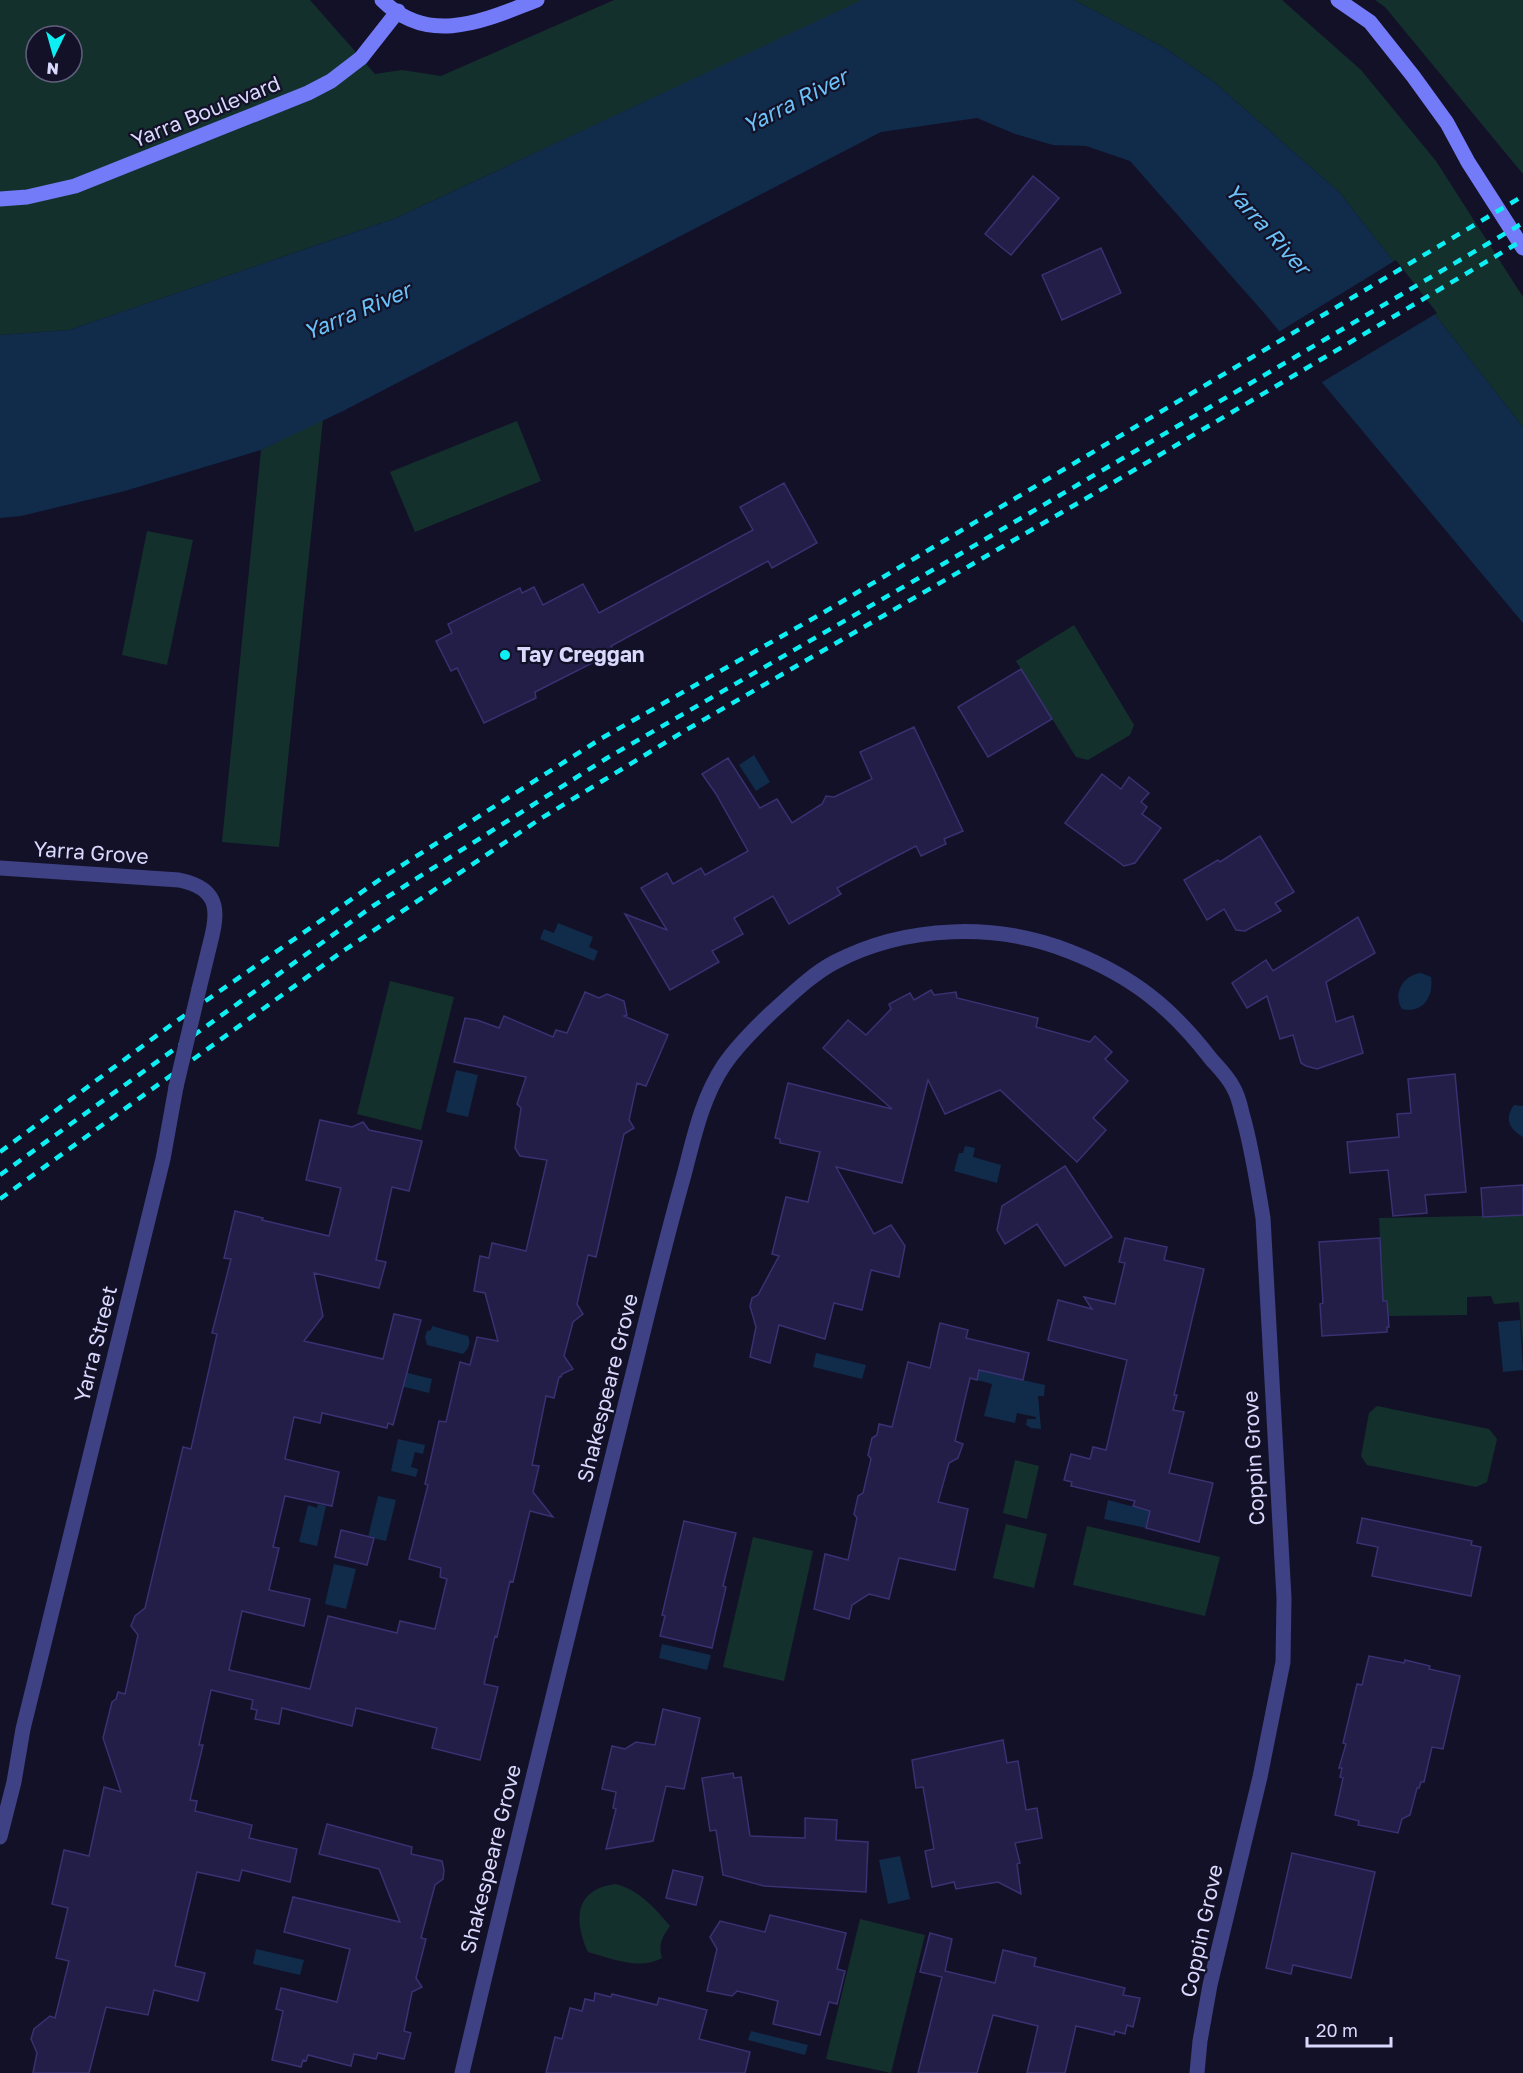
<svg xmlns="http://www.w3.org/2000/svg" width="1523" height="2073" viewBox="0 0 1523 2073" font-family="'Golos Text',sans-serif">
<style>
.green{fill:#14302d;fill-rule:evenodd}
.water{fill:#112b4a}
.pier{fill:#131127}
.building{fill:#231e47;stroke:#383172;stroke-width:1.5}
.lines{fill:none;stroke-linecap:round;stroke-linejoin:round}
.street{stroke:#3e4183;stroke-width:15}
.secondary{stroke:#747bf9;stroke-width:15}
.rail{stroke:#0eeff4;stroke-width:4.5;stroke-dasharray:9 8;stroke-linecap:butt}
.street-bridge{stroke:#3e4183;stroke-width:15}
.poi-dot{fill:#0eeff4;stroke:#131127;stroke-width:2}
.labels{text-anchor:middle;stroke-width:4.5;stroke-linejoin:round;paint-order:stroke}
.street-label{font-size:21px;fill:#d9d8fd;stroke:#131127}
.poi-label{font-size:21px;font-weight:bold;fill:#d9d8fd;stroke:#131127;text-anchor:start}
.water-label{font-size:22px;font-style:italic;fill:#6bc2f8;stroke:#131127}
</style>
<rect width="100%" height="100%" fill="#131127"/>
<!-- green -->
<g class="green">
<path d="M 0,0 L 310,0 L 375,74 L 402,70 L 441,76 L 614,0 L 863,0 L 396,218 L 69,330 L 0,335 ZM 36,36 L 72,36 L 72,72 L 36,72 Z"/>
<path d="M 1074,0 L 1282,0 L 1361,70 L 1436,161 L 1523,297 L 1523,427 L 1340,193 L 1214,82 L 1165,48 Z"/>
<path d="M 1375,0 L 1523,0 L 1523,174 L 1385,7 Z"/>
<path d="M 323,419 L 279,847 L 222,842 L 261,450 Z"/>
<path d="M 517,421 L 541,481 L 415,532 L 390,472 Z"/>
<path d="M 147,531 L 193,540 L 167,665 L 122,655 Z"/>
<path d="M 1074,625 L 1134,725 L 1130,735 L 1088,760 L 1076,757 L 1016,661 Z"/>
<path d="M 390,981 L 454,997 L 421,1130 L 357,1114 Z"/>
<path d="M 1523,1215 L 1523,1347 L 1519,1302 L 1494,1304 L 1491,1296 L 1467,1297 L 1467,1315 L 1388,1316 L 1387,1301 L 1383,1301 L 1379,1218 Z"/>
<path d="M 1377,1406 L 1489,1429 L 1497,1439 L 1487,1482 L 1476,1487 L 1367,1465 L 1361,1456 L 1369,1413 Z"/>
<path d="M 1015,1460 L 1039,1466 L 1027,1519 L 1003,1513 Z"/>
<path d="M 1006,1524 L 1047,1534 L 1034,1588 L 993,1578 Z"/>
<path d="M 1087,1526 L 1220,1557 L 1205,1616 L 1073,1585 Z"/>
<path d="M 753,1537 L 813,1551 L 784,1681 L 723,1667 Z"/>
<path d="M 615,1884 C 638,1889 656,1909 670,1926 C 662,1937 658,1945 662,1958 C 640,1971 610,1958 588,1952 C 574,1920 574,1890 615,1884 Z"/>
<path d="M 860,1919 L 925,1935 L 891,2073 L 826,2059 Z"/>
</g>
<!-- water -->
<g class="water">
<path d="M 862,0 L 1074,0 L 1165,48 L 1214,82 L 1340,193 L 1523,427 L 1523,623 L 1264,313 L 1130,161 L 1086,146 L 1053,145 L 1015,134 L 977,118 L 881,132 L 343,411 L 261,450 L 125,491 L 21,516 L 0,518 L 0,335 L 69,330 L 396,218 Z"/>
<path d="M 754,755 L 770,782 L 756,791 L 739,765 Z"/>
<path d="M 558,923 L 593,937 L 589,947 L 598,951 L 594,961 L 540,939 L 544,929 L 554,933 Z"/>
<path d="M 1421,973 L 1431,977 C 1434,996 1423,1014 1402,1009 C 1392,994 1403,975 1421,973 Z"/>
<path d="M 456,1070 L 478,1075 L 468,1117 L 446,1112 Z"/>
<path d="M 1514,1105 L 1523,1106 L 1523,1137 C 1509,1129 1504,1119 1514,1105 Z"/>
<path d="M 965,1146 L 975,1148 L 973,1157 L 1001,1165 L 997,1183 L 954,1171 L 959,1153 L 963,1153 Z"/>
<path d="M 1520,1320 L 1523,1370 L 1503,1372 L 1498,1322 Z"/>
<path d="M 432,1326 L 468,1336 C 471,1344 469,1348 463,1354 L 427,1345 L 425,1337 L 427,1331 L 431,1330 Z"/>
<path d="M 816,1353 L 866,1365 L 862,1379 L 813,1367 Z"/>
<path d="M 392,1369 L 432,1379 L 429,1393 L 388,1383 Z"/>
<path d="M 979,1370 L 1045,1385 L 1044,1396 L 1038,1396 L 1041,1429 L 1031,1428 L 1026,1425 L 1027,1419 L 1036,1419 L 1036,1417 L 1017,1413 L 1015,1423 L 984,1416 L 992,1384 L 977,1380 Z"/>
<path d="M 398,1439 L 425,1445 L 423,1454 L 415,1452 L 411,1467 L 418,1469 L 416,1477 L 391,1471 Z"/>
<path d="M 378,1496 L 396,1500 L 386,1541 L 368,1537 Z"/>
<path d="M 1108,1500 L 1150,1511 L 1146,1528 L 1104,1519 Z"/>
<path d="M 318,1504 L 326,1506 L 317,1546 L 299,1542 L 308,1505 L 317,1508 Z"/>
<path d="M 334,1564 L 356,1569 L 346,1609 L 325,1604 Z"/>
<path d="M 662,1644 L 711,1655 L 707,1670 L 659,1658 Z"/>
<path d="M 900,1856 L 910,1899 L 888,1904 L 879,1860 Z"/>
<path d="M 256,1949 L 304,1960 L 300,1975 L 253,1964 Z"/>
<path d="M 751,2031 L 808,2045 L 805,2055 L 748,2040 Z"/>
</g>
<!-- pier -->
<path class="pier" d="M 1396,260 L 1437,313 L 1319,384 L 1277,333 Z"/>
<!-- building -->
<g class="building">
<path d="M 1033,176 L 1059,198 L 1011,255 L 985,234 Z"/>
<path d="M 1101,248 L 1121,293 L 1062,320 L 1042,275 Z"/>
<path d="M 784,483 L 817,543 L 772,568 L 768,561 L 611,646 L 614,652 L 535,692 L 536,698 L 484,723 L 457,668 L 451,671 L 436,641 L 452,633 L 448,624 L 520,588 L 522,593 L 534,587 L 543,605 L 583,584 L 599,613 L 753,530 L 740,507 Z"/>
<path d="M 1021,669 L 1052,719 L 988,757 L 958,707 Z"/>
<path d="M 914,727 L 963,831 L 944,839 L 946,844 L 921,856 L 916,846 L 887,861 L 837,888 L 841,894 L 789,924 L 773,896 L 734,918 L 743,934 L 712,951 L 719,962 L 670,990 L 625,914 L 667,930 L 641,888 L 667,873 L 673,884 L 701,868 L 705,875 L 748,851 L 716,794 L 702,774 L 728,758 L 760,808 L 777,799 L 792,823 L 822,804 L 826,796 L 834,797 L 872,779 L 860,752 Z"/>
<path d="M 1102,774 L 1121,789 L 1129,777 L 1149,793 L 1141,802 L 1147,807 L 1142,814 L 1161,828 L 1135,863 L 1124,866 L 1065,823 Z"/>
<path d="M 1260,836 L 1294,892 L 1275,903 L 1281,911 L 1245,931 L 1236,930 L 1224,909 L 1207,920 L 1184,880 L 1218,860 L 1220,862 Z"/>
<path d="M 1358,917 L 1375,953 L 1326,982 L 1336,1022 L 1353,1016 L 1363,1053 L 1317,1069 L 1306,1066 L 1301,1063 L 1293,1035 L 1280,1039 L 1267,996 L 1247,1008 L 1232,983 L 1266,960 L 1273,971 Z"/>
<path d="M 931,990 L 934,995 L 956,992 L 957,998 L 1038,1018 L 1036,1027 L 1090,1042 L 1095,1036 L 1112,1052 L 1105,1059 L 1128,1081 L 1093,1118 L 1106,1130 L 1077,1162 L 1000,1090 L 945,1114 L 928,1080 L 902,1183 L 836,1167 L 874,1234 L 891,1225 L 905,1246 L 899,1277 L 871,1270 L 862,1310 L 834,1303 L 825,1339 L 779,1325 L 770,1363 L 750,1357 L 756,1327 L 750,1306 L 752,1298 L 758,1295 L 779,1256 L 772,1254 L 786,1197 L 808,1202 L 820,1152 L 780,1143 L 780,1139 L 775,1138 L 788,1083 L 892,1109 L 823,1048 L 848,1020 L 866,1035 L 891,1009 L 889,1004 L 910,993 L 914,1000 Z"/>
<path d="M 585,992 L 599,998 L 607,994 L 624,1001 L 627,1015 L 624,1016 L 668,1035 L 646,1086 L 637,1083 L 629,1120 L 634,1128 L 624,1134 L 596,1257 L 588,1255 L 577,1304 L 583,1314 L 573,1322 L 564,1356 L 573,1369 L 562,1374 L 561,1377 L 559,1377 L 554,1398 L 546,1396 L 532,1465 L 539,1466 L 533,1492 L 553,1517 L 530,1511 L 513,1582 L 510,1581 L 497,1637 L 495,1636 L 484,1684 L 498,1687 L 480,1760 L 432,1748 L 437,1728 L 356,1708 L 352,1726 L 282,1708 L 279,1724 L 255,1719 L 257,1710 L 251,1709 L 253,1700 L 211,1690 L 199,1745 L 203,1745 L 190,1800 L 197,1801 L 195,1811 L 252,1825 L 249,1838 L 297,1849 L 290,1882 L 242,1870 L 239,1881 L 197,1872 L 175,1966 L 205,1973 L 198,2001 L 154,1990 L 148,2015 L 106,2007 L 89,2073 L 33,2073 L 37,2053 L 31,2039 L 34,2029 L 50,2016 L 55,2018 L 69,1961 L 56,1958 L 68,1908 L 52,1904 L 64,1850 L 89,1856 L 104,1787 L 121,1792 L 103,1738 L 112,1702 L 116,1699 L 118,1692 L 125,1694 L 138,1635 L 131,1626 L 135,1616 L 145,1608 L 183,1447 L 191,1449 L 217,1334 L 212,1333 L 231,1259 L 224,1258 L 235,1211 L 263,1218 L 262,1220 L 329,1236 L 341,1188 L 306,1180 L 320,1120 L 352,1127 L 363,1122 L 369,1130 L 422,1141 L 409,1191 L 392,1187 L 376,1260 L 386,1262 L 379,1288 L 314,1273 L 323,1316 L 304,1341 L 383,1359 L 394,1314 L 421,1320 L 393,1425 L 388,1423 L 387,1428 L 322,1413 L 320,1423 L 294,1417 L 285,1459 L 339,1472 L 332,1506 L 285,1496 L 273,1547 L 279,1548 L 269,1590 L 310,1599 L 304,1626 L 242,1611 L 229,1670 L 310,1689 L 328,1616 L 397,1633 L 400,1621 L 435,1629 L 447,1579 L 440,1577 L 441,1568 L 409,1559 L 428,1485 L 425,1484 L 439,1421 L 446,1422 L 460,1362 L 470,1365 L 477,1337 L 498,1341 L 485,1293 L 474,1291 L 480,1256 L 489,1258 L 492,1243 L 526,1251 L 547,1160 L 520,1156 L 515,1148 L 521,1108 L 517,1104 L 526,1077 L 454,1062 L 465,1018 L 477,1020 L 499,1028 L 504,1016 L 553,1037 L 556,1030 L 567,1033 Z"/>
<path d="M 1455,1074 L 1466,1192 L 1425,1195 L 1427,1213 L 1393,1216 L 1388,1170 L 1350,1173 L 1347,1142 L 1399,1137 L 1397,1114 L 1411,1113 L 1408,1079 Z"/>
<path d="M 1065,1166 L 1112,1237 L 1065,1266 L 1037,1224 L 1005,1244 L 997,1230 L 1002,1206 Z"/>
<path d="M 1523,1185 L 1523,1215 L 1483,1217 L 1481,1188 Z"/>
<path d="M 1125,1238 L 1167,1247 L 1164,1260 L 1204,1269 L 1174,1395 L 1177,1395 L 1173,1410 L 1184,1412 L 1169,1473 L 1213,1483 L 1199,1542 L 1146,1528 L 1150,1511 L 1133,1506 L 1135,1501 L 1071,1486 L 1072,1482 L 1064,1480 L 1071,1454 L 1090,1459 L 1093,1447 L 1106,1450 L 1127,1360 L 1048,1340 L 1058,1300 L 1092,1309 L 1084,1297 L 1115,1304 L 1125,1263 L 1119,1262 Z"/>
<path d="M 1380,1238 L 1383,1301 L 1387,1301 L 1389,1327 L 1387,1327 L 1387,1332 L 1322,1336 L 1320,1304 L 1323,1303 L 1319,1242 Z"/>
<path d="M 940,1323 L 968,1330 L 966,1338 L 1029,1353 L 1023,1380 L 979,1370 L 977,1380 L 970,1378 L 955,1441 L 963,1444 L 958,1458 L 949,1463 L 938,1502 L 968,1509 L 955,1570 L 899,1558 L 889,1599 L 869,1594 L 852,1605 L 849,1619 L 814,1609 L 825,1554 L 848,1560 L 857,1518 L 854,1514 L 858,1496 L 863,1493 L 871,1459 L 868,1455 L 872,1438 L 877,1435 L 879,1424 L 892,1427 L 908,1362 L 930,1368 Z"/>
<path d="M 1362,1518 L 1472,1541 L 1471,1545 L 1481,1547 L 1471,1596 L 1372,1576 L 1378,1547 L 1357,1543 Z"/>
<path d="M 684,1521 L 736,1533 L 723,1586 L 726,1587 L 712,1648 L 660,1636 L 665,1616 L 662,1615 Z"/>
<path d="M 341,1530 L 374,1538 L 367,1565 L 335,1557 Z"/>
<path d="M 1369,1656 L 1404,1663 L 1405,1660 L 1430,1666 L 1429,1669 L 1460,1676 L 1443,1749 L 1432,1747 L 1424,1782 L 1421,1782 L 1419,1788 L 1417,1788 L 1410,1815 L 1402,1819 L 1398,1833 L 1358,1825 L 1359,1821 L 1335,1815 L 1343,1778 L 1340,1777 L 1342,1768 L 1339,1768 L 1346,1744 L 1343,1743 L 1357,1684 L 1362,1685 Z"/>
<path d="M 663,1709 L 700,1718 L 684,1789 L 666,1786 L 653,1841 L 606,1849 L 616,1809 L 613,1808 L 616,1792 L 602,1789 L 612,1746 L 625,1749 L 636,1742 L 655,1745 Z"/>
<path d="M 1003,1740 L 1007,1763 L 1018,1761 L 1026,1810 L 1037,1808 L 1042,1838 L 1015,1843 L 1020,1863 L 1017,1864 L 1021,1894 L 998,1882 L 956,1889 L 954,1882 L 932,1887 L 925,1851 L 934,1849 L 923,1787 L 916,1788 L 912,1760 Z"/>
<path d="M 733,1773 L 734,1778 L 741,1777 L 750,1836 L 805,1838 L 805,1818 L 837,1820 L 836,1840 L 868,1842 L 866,1892 L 764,1886 L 723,1875 L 716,1830 L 710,1831 L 702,1778 Z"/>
<path d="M 327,1824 L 412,1847 L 411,1854 L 442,1861 L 444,1870 L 443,1879 L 435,1885 L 421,1938 L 426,1939 L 416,1978 L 422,1987 L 412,1992 L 404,2031 L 411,2033 L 404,2059 L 378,2053 L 376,2059 L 354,2054 L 351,2066 L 308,2055 L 306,2061 L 303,2060 L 301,2067 L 272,2060 L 283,2011 L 276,2009 L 281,1988 L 337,2002 L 350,1949 L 284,1932 L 293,1897 L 400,1922 L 379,1869 L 319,1854 Z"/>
<path d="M 1292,1853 L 1375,1872 L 1351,1978 L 1293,1965 L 1291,1974 L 1266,1968 Z"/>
<path d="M 673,1870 L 703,1877 L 696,1905 L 666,1898 Z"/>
<path d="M 770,1915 L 846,1933 L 837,1969 L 845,1971 L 837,2004 L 829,2002 L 820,2035 L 773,2024 L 778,2001 L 737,1991 L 732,1996 L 707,1991 L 717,1949 L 710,1937 L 720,1921 L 765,1932 Z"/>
<path d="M 930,1933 L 952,1939 L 945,1971 L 995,1983 L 1003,1950 L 1036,1958 L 1034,1966 L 1125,1988 L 1123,1995 L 1140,1998 L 1133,2027 L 1127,2025 L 1125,2034 L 1115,2031 L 1114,2035 L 1076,2026 L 1065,2073 L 1027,2073 L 1038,2026 L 993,2015 L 977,2073 L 918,2073 L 942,1977 L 920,1972 Z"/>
<path d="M 595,1993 L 611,1997 L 612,1994 L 657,2005 L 659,1998 L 707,2010 L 699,2039 L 750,2052 L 745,2073 L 546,2073 L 555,2037 L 562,2039 L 570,2008 L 582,2011 L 585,1999 L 594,2001 Z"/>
</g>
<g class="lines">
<!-- street -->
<g class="street">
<path d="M 0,868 L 179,880 C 225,889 217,917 208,952 C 205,965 202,977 199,989"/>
<path d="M 0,1837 L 14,1782 L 23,1729 L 163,1159 L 176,1087"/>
<path d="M 462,2073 C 518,1834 578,1596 637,1357 C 652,1296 667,1235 684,1175 C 694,1137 702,1098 724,1065 C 737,1046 755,1028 772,1012 C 791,995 812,974 835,962 C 906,925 997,922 1071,952 C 1132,976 1171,1007 1211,1059 C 1219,1068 1228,1077 1233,1087 C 1238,1095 1240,1104 1242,1113 C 1252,1147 1257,1183 1263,1218 L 1284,1598 L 1283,1662 L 1260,1777 L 1210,1985 L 1200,2041 L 1197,2073"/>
</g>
<!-- secondary -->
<g class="secondary">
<path d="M 382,0 C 429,47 485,20 537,0"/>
<path d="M 1338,0 L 1370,22 L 1413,76 L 1447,123 L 1468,162 L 1523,248"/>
<path d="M 0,199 L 27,197 L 75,186 L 308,93 L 331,81 L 361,58 L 398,11"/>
</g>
<!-- rail -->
<g class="rail">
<path d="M 0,1152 L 171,1025 L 382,878 L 602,738 L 821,614 L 1523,196"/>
<path d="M 0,1175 L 373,906 L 607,758 L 943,564 L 1523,223"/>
<path d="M 0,1199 L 343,951 L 540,819 L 686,730 L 1097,492 L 1523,240"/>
</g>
<!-- street-bridge -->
<path class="street-bridge" d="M 176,1087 L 199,989"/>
</g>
<!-- markers -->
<circle class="poi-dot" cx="505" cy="655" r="6"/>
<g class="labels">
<!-- street labels -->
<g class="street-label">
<text transform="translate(206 112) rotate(-22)" y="7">Yarra Boulevard</text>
<text transform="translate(91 853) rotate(4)" y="7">Yarra Grove</text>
<text transform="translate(96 1344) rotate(-76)" y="7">Yarra Street</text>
<text transform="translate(608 1388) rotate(-76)" y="7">Shakespeare Grove</text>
<text transform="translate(1254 1458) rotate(-93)" y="7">Coppin Grove</text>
<text transform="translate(491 1859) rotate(-76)" y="7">Shakespeare Grove</text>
<text transform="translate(1202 1931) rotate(-78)" y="7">Coppin Grove</text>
</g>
<!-- poi labels -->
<g class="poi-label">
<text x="517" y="662">Tay Creggan</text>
</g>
<!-- water labels -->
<g class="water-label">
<text transform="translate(795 101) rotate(-27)" y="8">Yarra River</text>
<text transform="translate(1268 229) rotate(48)" y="8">Yarra River</text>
<text transform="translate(357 311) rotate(-23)" y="8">Yarra River</text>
</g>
</g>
<!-- north arrow -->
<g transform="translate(54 54) rotate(185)"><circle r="28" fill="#131127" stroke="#62617d" stroke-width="1.5"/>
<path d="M0-4.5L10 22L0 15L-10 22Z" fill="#0eeff4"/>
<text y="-9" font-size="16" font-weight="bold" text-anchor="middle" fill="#d9d8fd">N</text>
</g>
<!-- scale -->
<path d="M1307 2037v9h84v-9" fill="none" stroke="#d9d8fd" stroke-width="3"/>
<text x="1316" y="2037" font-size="18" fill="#d9d8fd" stroke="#131127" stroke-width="4.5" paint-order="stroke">20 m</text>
</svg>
